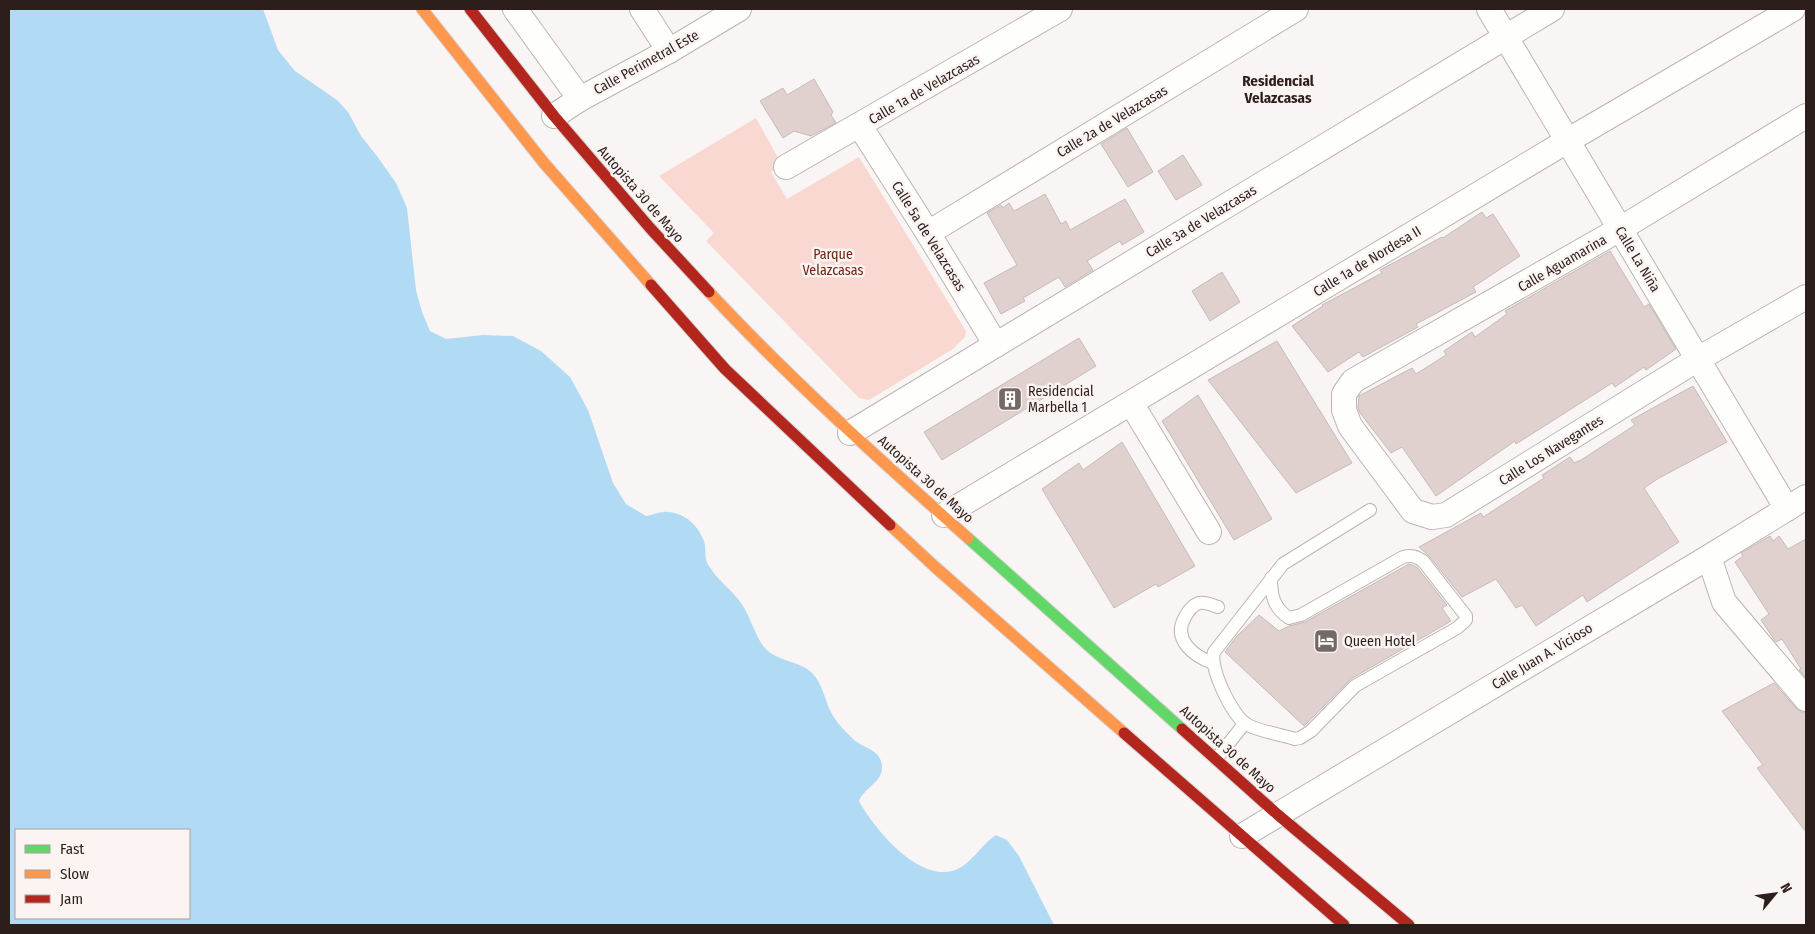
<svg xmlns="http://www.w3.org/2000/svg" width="1815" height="934" viewBox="0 0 1815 934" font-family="'Fira Sans Condensed',sans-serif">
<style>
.green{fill:#f8d8d0}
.water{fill:#b1dbf5;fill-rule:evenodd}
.building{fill:#e0d1ce;stroke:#c4bcba}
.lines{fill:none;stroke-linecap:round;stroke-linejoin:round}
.lane-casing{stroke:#bcb4b2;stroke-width:14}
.street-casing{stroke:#bcb4b2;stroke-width:26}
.fast-casing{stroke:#d6d2d2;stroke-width:13}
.slow-casing{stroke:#d6d2d2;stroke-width:13}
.jam-casing{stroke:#d6d2d2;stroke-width:13}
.lane{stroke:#fefefd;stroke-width:12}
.street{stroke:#fefefd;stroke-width:24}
.fast{stroke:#63d668;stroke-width:11}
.slow{stroke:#ff974d;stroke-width:11}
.jam{stroke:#b3261e;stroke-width:11}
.labels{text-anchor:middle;stroke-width:5;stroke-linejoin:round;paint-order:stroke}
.street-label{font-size:14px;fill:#2b1e1b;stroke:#fbf4f2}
.park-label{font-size:14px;fill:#722410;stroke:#fbf4f2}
.poi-label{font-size:14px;fill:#2b1e1b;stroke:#fbf4f2;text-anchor:start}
.neighbourhood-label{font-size:15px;font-weight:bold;fill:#2b1e1b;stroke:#fbf4f2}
</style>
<rect width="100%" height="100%" fill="#f9f5f4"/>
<!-- green -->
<path class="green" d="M 756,118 L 782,165 L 771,172 L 787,199 L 859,157 L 966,331 L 965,337 L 953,349 L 869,400 L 859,398 L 706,241 L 714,233 L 659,176 Z"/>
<!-- water -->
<path class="water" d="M 9,9 L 263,9 L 278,50 L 295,71 L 337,100 L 348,112 L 361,136 L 377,156 L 396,183 L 407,208 L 416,290 L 422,312 L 430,331 L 446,339 L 483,335 L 513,336 L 541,351 L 570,377 L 588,410 L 613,483 L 626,504 L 646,516 C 653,515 662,511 668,512 C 686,513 698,526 704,541 C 707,550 703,557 709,566 C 718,581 732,590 741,603 C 751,617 754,634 764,647 C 776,662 800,660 813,674 C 822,684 824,696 829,708 C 834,720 843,729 852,738 C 860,747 877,748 881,761 C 887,781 865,786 859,801 C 874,828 916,880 952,871 C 971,866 980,845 996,835 L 1007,840 L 1019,856 L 1054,925 L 9,925 ZM 16,830 L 189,830 L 189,918 L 16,918 Z"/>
<!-- building -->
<g class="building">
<path d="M 814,79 L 833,112 L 831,115 L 836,123 L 811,136 L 794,131 L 783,138 L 760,101 L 783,88 L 787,95 Z"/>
<path d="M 1127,128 L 1153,172 L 1128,187 L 1101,144 Z"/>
<path d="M 1183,155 L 1202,185 L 1176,200 L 1158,171 Z"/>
<path d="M 1045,194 L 1061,224 L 1066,221 L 1070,230 L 1125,199 L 1144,232 L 1122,245 L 1120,241 L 1087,261 L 1093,270 L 1065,287 L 1059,277 L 1023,298 L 1025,301 L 1001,314 L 984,283 L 1017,265 L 987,213 L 1001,205 L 1003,208 L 1009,203 L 1014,211 Z"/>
<path d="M 1482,212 L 1486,218 L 1493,214 L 1520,256 L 1473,287 L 1476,292 L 1416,324 L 1418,327 L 1363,357 L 1359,352 L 1328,372 L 1292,326 L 1323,306 L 1322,305 L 1382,273 L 1380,270 L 1442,237 L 1443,238 Z"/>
<path d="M 1610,251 L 1644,307 L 1649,304 L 1676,349 L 1646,370 L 1644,367 L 1615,387 L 1612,383 L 1516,444 L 1515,441 L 1436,496 L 1402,447 L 1391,453 L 1360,413 L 1358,408 L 1359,396 L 1412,368 L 1416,374 L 1446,355 L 1444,351 L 1472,332 L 1475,337 L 1507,314 L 1505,311 Z"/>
<path d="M 1222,272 L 1240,302 L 1210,321 L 1192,291 Z"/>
<path d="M 1079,338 L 1096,366 L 942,460 L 924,432 Z"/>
<path d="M 1277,341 L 1352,463 L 1296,493 L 1208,380 Z"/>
<path d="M 1693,386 L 1727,442 L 1659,478 L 1644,488 L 1679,542 L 1587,602 L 1583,595 L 1536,626 L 1522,605 L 1516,608 L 1496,579 L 1462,597 L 1429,556 L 1419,547 L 1481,513 L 1483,517 L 1544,478 L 1542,475 L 1570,457 L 1574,463 L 1581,460 L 1635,425 L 1631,420 Z"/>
<path d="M 1198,395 L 1272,519 L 1234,540 L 1162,421 Z"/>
<path d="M 1122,442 L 1195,566 L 1158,587 L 1156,584 L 1114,608 L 1042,489 L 1079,463 L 1083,470 Z"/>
<path d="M 1770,536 L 1773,541 L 1779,536 L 1788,549 L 1806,539 L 1806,678 L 1799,670 L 1801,669 L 1782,639 L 1776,642 L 1761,620 L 1769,614 L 1735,562 L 1743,556 L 1741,553 Z"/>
<path d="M 1409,564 L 1417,567 L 1447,605 L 1442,608 L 1451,621 L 1351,679 L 1304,726 L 1225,652 L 1236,637 L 1259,615 L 1279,631 L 1289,626 L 1305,622 Z"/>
<path d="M 1774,683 L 1796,708 L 1801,712 L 1806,712 L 1806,832 L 1757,768 L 1763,765 L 1722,711 Z"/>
</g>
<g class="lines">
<defs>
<g id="lane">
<path d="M 1271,578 C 1271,596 1274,608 1289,618 L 1301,615 L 1403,557 C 1411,555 1416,556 1423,561 L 1466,616 L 1466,620 L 1457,628 L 1355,686 L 1311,731 L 1300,738 L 1295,739 C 1280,734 1260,732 1246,724 C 1232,715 1209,668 1214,652 L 1283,564 L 1370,510"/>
<path d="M 1213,663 C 1193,656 1172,639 1185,617 C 1188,611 1193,605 1199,603 C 1206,602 1212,605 1218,607"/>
<path d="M 1216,759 L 1245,723"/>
</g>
<g id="street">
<path d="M 515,9 L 580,99"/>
<path d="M 642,9 L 669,51"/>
<path d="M 1489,9 L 1787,509"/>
<path d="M 554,116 L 580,99 L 669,51 L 739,9"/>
<path d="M 1806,116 L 1620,229 L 1353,381 L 1344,394 L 1344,410 L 1350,426 L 1413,511 L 1432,517 L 1446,515 L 1698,359 L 1806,297"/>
<path d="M 860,126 L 928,233 L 996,345"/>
<path d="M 786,167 L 1060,9"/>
<path d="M 928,233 L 1296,9"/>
<path d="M 1131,403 L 1209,532"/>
<path d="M 850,433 L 1552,9"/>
<path d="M 944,515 L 1567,141 L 1793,9"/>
<path d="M 1709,557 L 1724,602 L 1806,699"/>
<path d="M 1242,836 L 1709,557 L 1806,497"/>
</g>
<path id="fast" d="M 968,538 L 1182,729"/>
<g id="slow">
<path d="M 422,9 L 544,163 L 651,285"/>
<path d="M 709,292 C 790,379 879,459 968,538"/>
<path d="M 890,525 L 934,566 L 1124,733"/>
</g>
<g id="jam">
<path d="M 470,9 L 554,116 L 650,228 L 709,292"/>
<path d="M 651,285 L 725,369 L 890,525"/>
<path d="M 1182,729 L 1277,814 L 1409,925"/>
<path d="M 1124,733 L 1344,925"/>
</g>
</defs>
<!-- lane casing -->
<use href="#lane" class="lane-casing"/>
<!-- street casing -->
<use href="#street" class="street-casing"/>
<!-- fast casing -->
<use href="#fast" class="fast-casing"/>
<!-- slow casing -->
<use href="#slow" class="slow-casing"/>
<!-- jam casing -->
<use href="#jam" class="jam-casing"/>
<!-- lane -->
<use href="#lane" class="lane"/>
<!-- street -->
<use href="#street" class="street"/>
<!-- fast -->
<use href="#fast" class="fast"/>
<!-- slow -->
<use href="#slow" class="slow"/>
<!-- jam -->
<use href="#jam" class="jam"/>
</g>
<!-- icons -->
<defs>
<symbol id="building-square" viewBox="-11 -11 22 22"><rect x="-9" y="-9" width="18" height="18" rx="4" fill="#736967" stroke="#fbf4f2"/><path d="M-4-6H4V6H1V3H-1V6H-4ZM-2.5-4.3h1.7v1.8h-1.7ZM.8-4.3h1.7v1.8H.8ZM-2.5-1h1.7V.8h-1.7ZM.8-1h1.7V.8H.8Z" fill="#fff"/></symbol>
<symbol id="hotel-square" viewBox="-11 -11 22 22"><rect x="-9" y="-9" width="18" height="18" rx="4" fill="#736967" stroke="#fbf4f2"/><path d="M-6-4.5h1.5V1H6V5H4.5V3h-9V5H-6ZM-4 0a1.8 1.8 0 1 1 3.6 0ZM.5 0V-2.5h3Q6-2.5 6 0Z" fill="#fff"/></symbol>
</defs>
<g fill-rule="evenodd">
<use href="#building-square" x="996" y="385" width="28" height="28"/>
<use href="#hotel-square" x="1312" y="627" width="28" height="28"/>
</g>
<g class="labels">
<!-- street labels -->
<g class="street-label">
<text transform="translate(646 62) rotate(-29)" y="5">Calle Perimetral Este</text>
<text transform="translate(924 89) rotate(-30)" y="5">Calle 1a de Velazcasas</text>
<text transform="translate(1112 121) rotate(-31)" y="5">Calle 2a de Velazcasas</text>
<text transform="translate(641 194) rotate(49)" y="5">Autopista 30 de Mayo</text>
<text transform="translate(1201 221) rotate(-31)" y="5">Calle 3a de Velazcasas</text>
<text transform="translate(929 236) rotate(58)" y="5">Calle 5a de Velazcasas</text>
<text transform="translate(1638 259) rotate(59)" y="5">Calle La Niña</text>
<text transform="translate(1367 261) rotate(-31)" y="5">Calle 1a de Nordesa II</text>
<text transform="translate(1562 263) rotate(-30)" y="5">Calle Aguamarina</text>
<text transform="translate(1551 450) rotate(-32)" y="5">Calle Los Navegantes</text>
<text transform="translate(926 479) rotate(42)" y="5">Autopista 30 de Mayo</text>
<text transform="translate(1542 656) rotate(-31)" y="5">Calle Juan A. Vicioso</text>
<text transform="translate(1228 749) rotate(42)" y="5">Autopista 30 de Mayo</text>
</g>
<!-- park labels -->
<g class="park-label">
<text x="833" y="259">Parque<tspan x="833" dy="16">Velazcasas</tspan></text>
</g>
<!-- poi labels -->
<g class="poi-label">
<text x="1028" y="396">Residencial<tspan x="1028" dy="16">Marbella 1</tspan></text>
<text x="1344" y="646">Queen Hotel</text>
</g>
<!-- neighbourhood labels -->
<g class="neighbourhood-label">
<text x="1278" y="86">Residencial<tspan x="1278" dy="17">Velazcasas</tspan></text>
</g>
</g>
<!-- border -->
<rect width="1815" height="934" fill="none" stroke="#2b1e1b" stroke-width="20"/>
<!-- legend -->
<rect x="15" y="829" width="175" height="90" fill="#fbf4f2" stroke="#a89e9c"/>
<rect x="25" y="845" width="25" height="8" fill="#63d668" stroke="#a89e9c"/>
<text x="60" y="854" font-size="15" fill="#2b1e1b">Fast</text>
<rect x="25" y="870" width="25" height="8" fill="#ff974d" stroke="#a89e9c"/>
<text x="60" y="879" font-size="15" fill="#2b1e1b">Slow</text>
<rect x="25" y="895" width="25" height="8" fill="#b3261e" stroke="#a89e9c"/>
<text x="60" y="904" font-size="15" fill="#2b1e1b">Jam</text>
<!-- north arrow -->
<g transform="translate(1775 894) rotate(61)" stroke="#fbf4f2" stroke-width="4" paint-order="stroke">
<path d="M0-4L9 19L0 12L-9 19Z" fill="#2b1e1b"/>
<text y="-8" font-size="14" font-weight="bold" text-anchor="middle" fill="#2b1e1b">N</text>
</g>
</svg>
